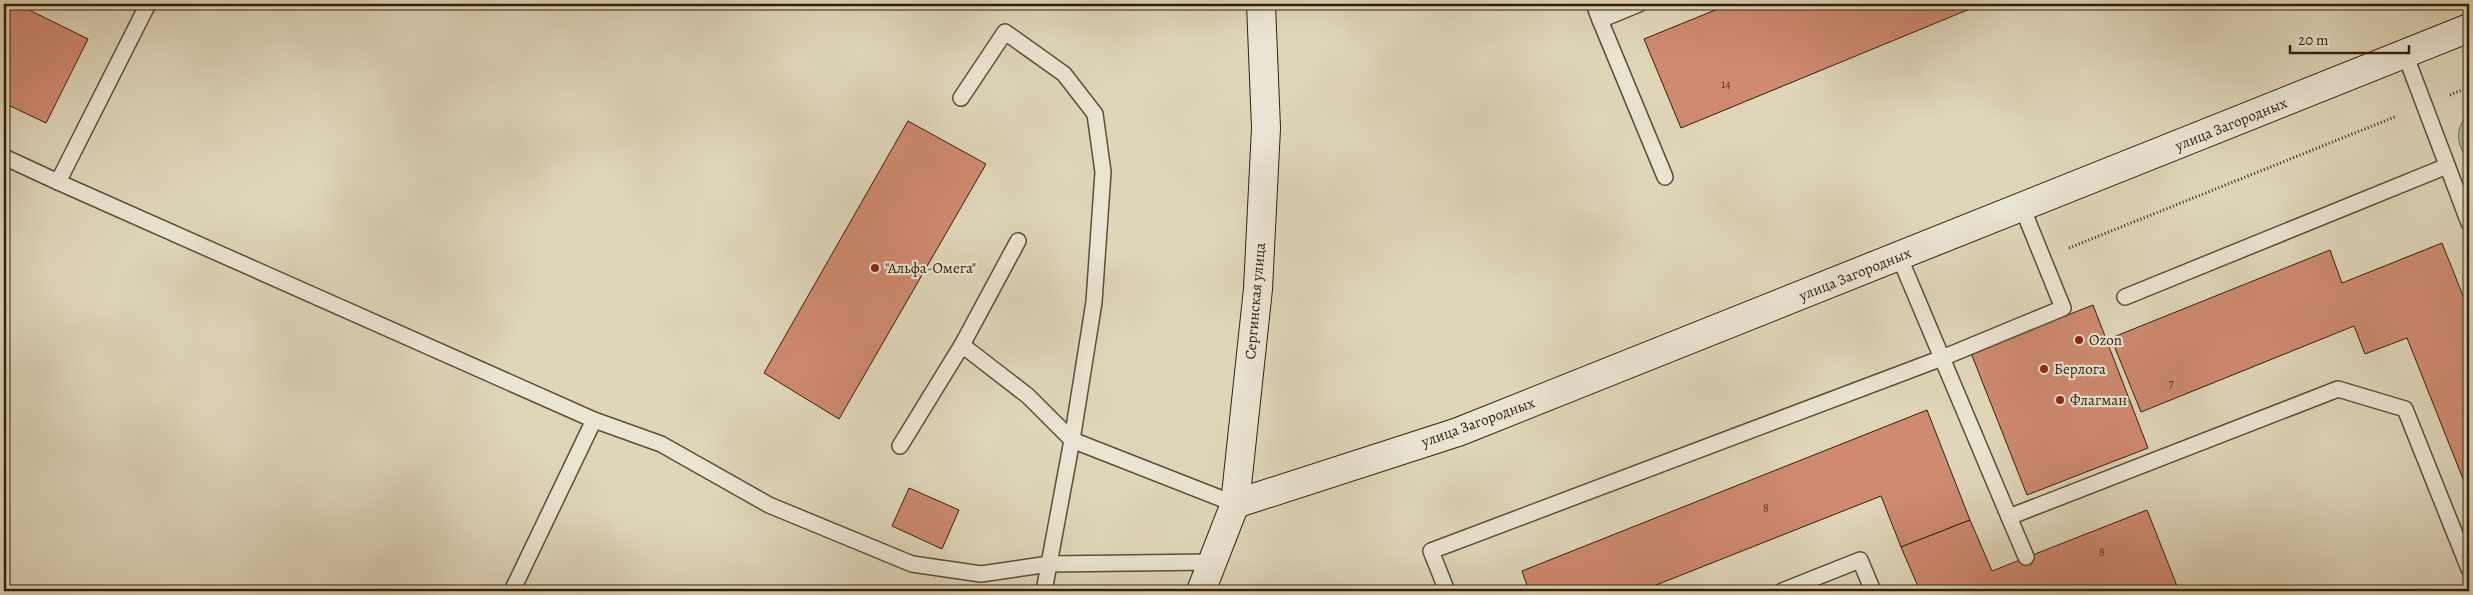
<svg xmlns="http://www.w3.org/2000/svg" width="2473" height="595" viewBox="0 0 2473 595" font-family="Alegreya,serif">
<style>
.green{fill:#b3bd8f;stroke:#726e4c}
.building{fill:#cf8a70;stroke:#312008}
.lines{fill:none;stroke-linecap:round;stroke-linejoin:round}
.service-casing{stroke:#5c4e34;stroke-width:18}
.secondary-casing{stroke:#312008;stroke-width:30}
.path{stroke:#312008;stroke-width:3;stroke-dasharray:1 2.5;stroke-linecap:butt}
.service{stroke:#eae4d2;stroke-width:15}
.secondary{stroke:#eae4d2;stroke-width:28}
.poi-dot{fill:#8f2418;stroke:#eae4d2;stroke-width:2}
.labels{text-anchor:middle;stroke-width:4.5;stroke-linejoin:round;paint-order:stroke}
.number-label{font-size:12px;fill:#583a22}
.street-label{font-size:15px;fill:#312008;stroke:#eae4d2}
.poi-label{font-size:15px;fill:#312008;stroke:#eae4d2;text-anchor:start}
</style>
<rect width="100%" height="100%" fill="#dfd6ba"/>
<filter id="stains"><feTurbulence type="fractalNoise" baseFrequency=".004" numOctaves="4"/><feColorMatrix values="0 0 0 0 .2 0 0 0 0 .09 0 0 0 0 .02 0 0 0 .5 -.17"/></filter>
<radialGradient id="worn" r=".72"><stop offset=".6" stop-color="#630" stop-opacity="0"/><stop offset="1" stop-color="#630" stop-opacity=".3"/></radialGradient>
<!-- green -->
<path class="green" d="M 2469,112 L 2469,165 C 2458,142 2452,134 2469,112 Z"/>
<!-- building -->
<g class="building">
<path d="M 4,4 L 17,4 L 88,39 L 46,123 L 4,103 Z"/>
<path d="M 1730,4 L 1982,4 L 1681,128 L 1644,39 Z"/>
<path d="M 908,121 L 986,164 L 839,419 L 764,373 Z"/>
<path d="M 2442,243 L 2469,311 L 2469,494 L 2407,338 L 2365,354 L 2354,326 L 2141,412 L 2111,338 L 2330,250 L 2342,283 Z"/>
<path d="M 2093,305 L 2148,448 L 2027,495 L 1971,353 Z"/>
<path d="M 1927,410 L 1970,520 L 1901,547 L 1881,496 L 1641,591 L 1529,591 L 1522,571 Z"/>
<path d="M 909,488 L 959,510 L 942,549 L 892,526 Z"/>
<path d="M 2147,510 L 2179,591 L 1920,591 L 1901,547 L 1970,520 L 1992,571 Z"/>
</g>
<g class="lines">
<defs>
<g id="service">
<path d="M 148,4 L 58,182 L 594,420 L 661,444 L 769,505 L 912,564 L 981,574 L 1049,564 L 1212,562"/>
<path d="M 1594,4 L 1600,20 L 1639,4"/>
<path d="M 1600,20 L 1665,177"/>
<path d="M 2405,54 L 2469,223"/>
<path d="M 961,98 L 1005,32 L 1064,74 L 1095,114 L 1103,172 L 1094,302 L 1072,440 L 1235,504"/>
<path d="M 4,157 L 58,182"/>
<path d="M 1899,256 L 2009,517 L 2338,389 L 2405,409 L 2469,569"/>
<path d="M 2125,297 L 2447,166"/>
<path d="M 962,345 L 1018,241"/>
<path d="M 900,446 L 962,345 L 1028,396 L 1072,440 L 1044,591"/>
<path d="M 2009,517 L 2026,557"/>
<path d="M 512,591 L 594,420"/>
<path d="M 1447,591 L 1431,551 L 1942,358 L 2063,308 L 2022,207"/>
<path d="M 1782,591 L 1860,560 L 1873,591"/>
</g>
<g id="secondary">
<path d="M 1235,504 L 1458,432 L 2469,28"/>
<path d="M 1201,591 L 1235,504 L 1258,289 L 1266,128 L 1261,4"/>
</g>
</defs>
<!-- service casing -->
<use href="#service" class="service-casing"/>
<!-- secondary casing -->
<use href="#secondary" class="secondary-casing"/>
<!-- path -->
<g class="path">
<path d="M 2450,95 L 2469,87"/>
<path d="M 2069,248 L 2397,116"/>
</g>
<!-- service -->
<use href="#service" class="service"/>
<!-- secondary -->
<use href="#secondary" class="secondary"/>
</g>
<!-- markers -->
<g class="poi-dot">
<circle cx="875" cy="268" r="5"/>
<circle cx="2079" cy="340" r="5"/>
<circle cx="2044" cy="369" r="5"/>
<circle cx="2060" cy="400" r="5"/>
</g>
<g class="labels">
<!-- number labels -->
<g class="number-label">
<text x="1726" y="88">14</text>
<text x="2171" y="387">7</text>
<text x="1766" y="512">8</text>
<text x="2102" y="556">8</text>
</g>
<!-- street labels -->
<g class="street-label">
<text transform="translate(2231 124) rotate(-22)" y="5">улица Загородных</text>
<text transform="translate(1855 274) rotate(-22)" y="5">улица Загородных</text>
<text transform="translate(1255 301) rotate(-85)" y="5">Сергинская улица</text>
<text transform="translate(1478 422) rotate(-20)" y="5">улица Загородных</text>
</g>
<!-- poi labels -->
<g class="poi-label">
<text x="885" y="273">"Альфа-Омега"</text>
<text x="2089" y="345">Ozon</text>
<text x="2054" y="374">Берлога</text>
<text x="2070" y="405">Флагман</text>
</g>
</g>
<!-- margin -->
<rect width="2473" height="595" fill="none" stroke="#dfd6ba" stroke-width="20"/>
<rect x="5" y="5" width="2463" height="585" fill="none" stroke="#312008" stroke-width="2.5"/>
<rect x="10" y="10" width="2453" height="575" fill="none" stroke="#312008"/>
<!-- scale -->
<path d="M2290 45v8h119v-8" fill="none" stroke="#312008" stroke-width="2.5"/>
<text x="2298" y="45" font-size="15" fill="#312008" stroke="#eae4d2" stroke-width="4" paint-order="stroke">20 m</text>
<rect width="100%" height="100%" filter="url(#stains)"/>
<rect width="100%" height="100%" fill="url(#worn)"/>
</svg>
